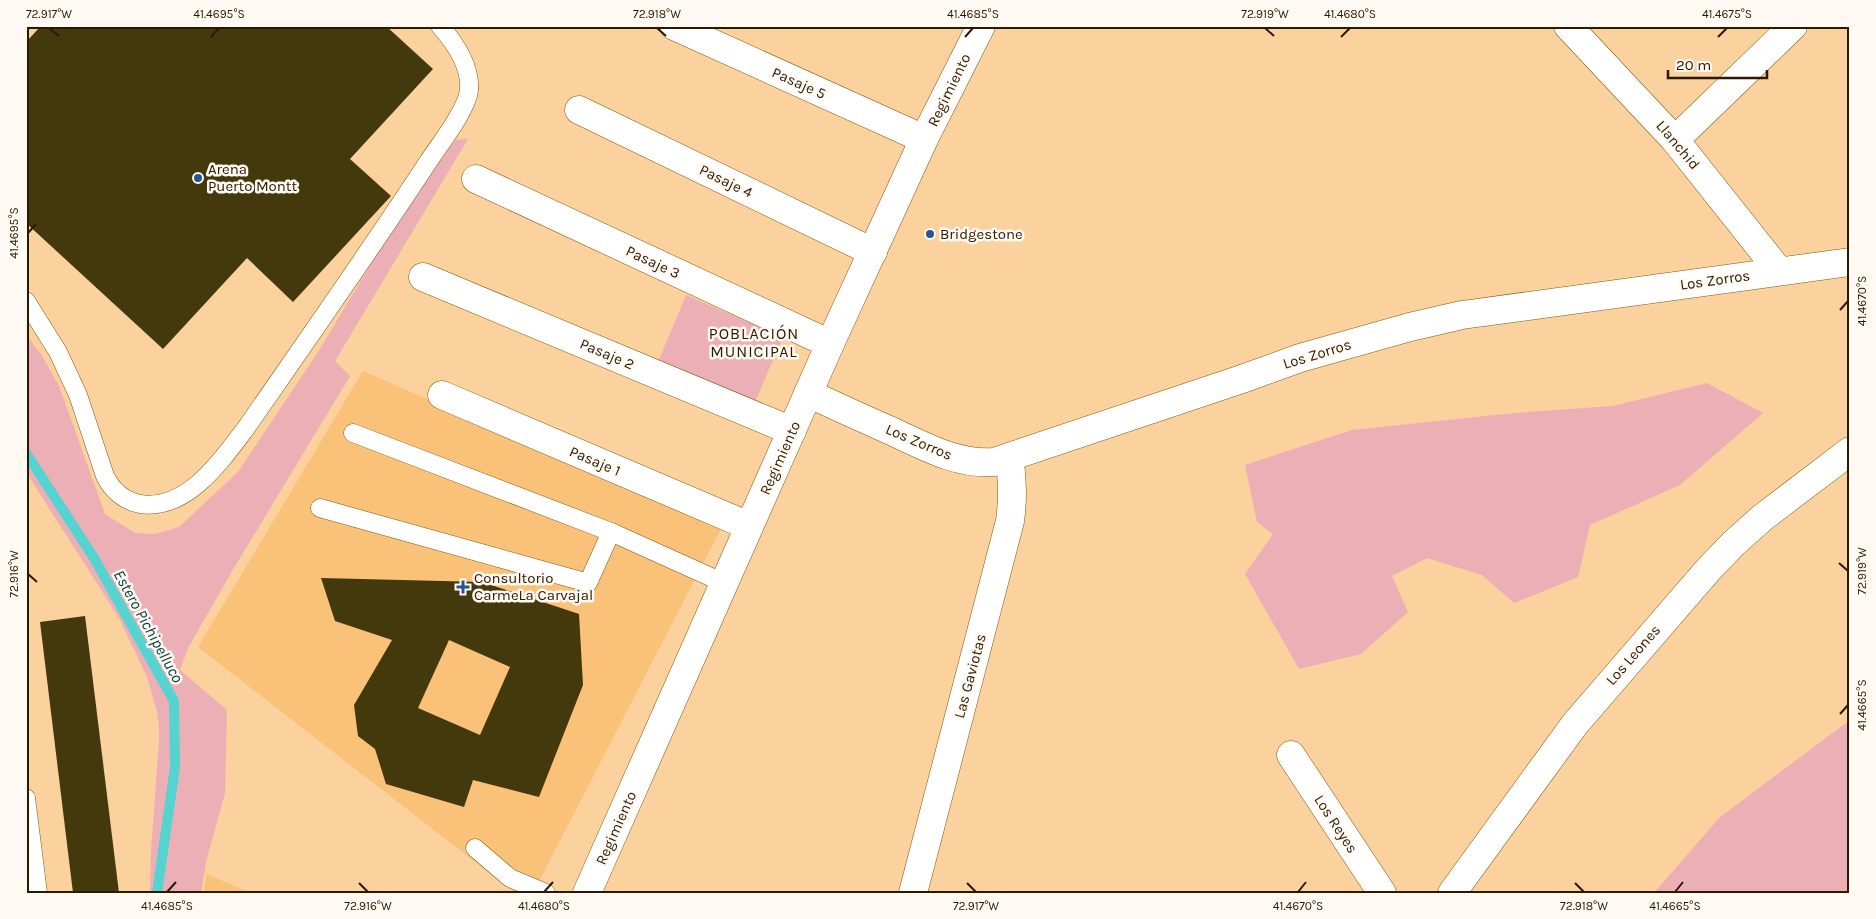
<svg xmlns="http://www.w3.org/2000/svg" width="1876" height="919" viewBox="0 0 1876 919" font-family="Karla,sans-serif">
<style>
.built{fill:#fac278}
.green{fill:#ecafb5}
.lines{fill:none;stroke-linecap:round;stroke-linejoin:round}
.stream{stroke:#55d3d0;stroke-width:10}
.building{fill:#44380d;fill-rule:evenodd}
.service-casing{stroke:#855709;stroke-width:19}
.minor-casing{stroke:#855709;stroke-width:29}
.secondary-casing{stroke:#855709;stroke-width:29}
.service{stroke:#fff;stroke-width:18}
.minor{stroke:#fff;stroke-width:28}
.secondary{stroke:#fff;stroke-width:28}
.ticks{fill:none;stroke:#2c1900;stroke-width:2}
.poi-dot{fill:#22578f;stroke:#fff9f3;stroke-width:2}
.labels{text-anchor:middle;stroke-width:5;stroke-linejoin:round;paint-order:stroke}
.street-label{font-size:15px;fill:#2c1900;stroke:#fff9f3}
.poi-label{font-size:15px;fill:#2c1900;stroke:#fff9f3;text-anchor:start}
.neighbourhood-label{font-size:16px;letter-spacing:1px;fill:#2c1900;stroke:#fff9f3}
.water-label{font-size:16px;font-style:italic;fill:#02403f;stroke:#fff9f3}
.neatline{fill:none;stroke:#2c1900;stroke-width:2}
.ticks-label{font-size:12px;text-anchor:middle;fill:#2c1900}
</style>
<rect width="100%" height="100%" fill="#fbd19d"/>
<!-- built -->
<g class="built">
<path d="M 363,371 L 722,527 L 533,893 L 515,893 L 198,647 Z"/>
<path d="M 206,874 L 251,893 L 204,893 Z"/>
</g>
<!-- green -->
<g class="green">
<path d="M 468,139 L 335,361 L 350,376 L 231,573 L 188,648 L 180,670 L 227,710 L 225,793 L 206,862 L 201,893 L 150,893 L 151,851 L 159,741 L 159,726 L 157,712 L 147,677 L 119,618 L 26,472 L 26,335 L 41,354 L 59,386 L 105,514 L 135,533 L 155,534 L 179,527 L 238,472 L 320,349 L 411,197 L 456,140 Z"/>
<path d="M 686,295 L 783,337 L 755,402 L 658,362 Z"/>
<path d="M 1707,383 L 1763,413 L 1680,485 L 1590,525 L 1578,577 L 1514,603 L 1482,575 L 1427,558 L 1392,576 L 1408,612 L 1361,654 L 1299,669 L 1245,574 L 1273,534 L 1257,522 L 1245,465 L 1352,430 L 1515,413 L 1613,406 Z"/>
<path d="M 1850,720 L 1850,893 L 1654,893 L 1719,818 Z"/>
</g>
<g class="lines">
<!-- stream -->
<path class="stream" d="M 26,453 L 94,558 L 174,701 L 175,767 L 157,893"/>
</g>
<!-- building -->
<g class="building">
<path d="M 41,26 L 386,26 L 433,69 L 350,159 L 391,196 L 293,302 L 247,258 L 163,349 L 26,223 L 26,42 Z"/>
<path d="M 321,578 L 482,582 L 579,614 L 583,685 L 539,797 L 473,780 L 464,807 L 386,784 L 375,749 L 358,736 L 354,705 L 392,640 L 335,621 ZM 449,640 L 510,667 L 480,735 L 418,708 Z"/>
<path d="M 85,616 L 119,893 L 73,893 L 40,622 Z"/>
</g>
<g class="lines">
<defs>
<g id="service">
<path d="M 26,301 L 58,352 L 78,395 L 105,476 C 112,490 124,501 140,504 C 187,511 221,461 246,428 C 307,340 369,252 428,162 C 439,145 467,110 469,90 C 471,66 455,43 440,26"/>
<path d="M 353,433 L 611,532 L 724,583"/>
<path d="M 320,508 L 588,583 L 611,532"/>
<path d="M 26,798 L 38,893"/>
<path d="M 475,848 L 510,878 L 546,893"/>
</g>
<g id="minor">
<path d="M 674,26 L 924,139"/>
<path d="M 1568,26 L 1675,140 L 1779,271"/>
<path d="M 579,110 L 873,252"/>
<path d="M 1675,140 L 1793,26"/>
<path d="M 476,179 L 830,344"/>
<path d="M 423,277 L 792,431"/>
<path d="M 808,393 C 835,406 862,418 889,430 C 922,445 956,465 994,462 L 1242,379 L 1300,358 L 1410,327 L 1462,315 L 1850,262"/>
<path d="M 442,395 L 749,526"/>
<path d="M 1291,755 L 1382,893"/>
<path d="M 913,893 L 1010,521 C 1013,499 1013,480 1009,457"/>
<path d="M 1452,893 L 1575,724 L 1708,570 L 1733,544 L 1762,518 L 1850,451"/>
</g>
<path id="secondary" d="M 587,893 L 830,344 L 924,139 L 981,26"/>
</defs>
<!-- service casing -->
<use href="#service" class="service-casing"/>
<!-- minor casing -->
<use href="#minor" class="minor-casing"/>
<!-- secondary casing -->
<use href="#secondary" class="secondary-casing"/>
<!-- service -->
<use href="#service" class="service"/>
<!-- minor -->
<use href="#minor" class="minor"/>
<!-- secondary -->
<use href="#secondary" class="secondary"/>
</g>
<!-- ticks -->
<path class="ticks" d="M 49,28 L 59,36M 657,28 L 666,36M 1265,28 L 1274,36M 211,37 L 219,28M 965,37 L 973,28M 1341,37 L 1350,28M 1718,37 L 1727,28M 28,233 L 36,224M 1840,310 L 1848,301M 1839,563 L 1848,571M 28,574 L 37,582M 1840,714 L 1848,705M 359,883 L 368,892M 967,883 L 976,892M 1575,883 L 1584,892M 167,892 L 176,882M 544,892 L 553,882M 1298,892 L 1306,882M 1675,892 L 1683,882"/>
<!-- markers -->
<g class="poi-dot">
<circle cx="198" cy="178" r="5"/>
<circle cx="930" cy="234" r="5"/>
<path d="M460.5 579.5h5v5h5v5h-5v5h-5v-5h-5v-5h5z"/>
</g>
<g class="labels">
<!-- street labels -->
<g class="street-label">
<text transform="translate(799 83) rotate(24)" y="5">Pasaje 5</text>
<text transform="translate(949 90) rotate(-64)" y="5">Regimiento</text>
<text transform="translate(1678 145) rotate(50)" y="5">Llanchid</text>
<text transform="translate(726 181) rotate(26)" y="5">Pasaje 4</text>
<text transform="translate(653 262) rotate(25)" y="5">Pasaje 3</text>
<text transform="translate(1715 280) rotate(-8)" y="5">Los Zorros</text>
<text transform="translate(607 354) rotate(23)" y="5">Pasaje 2</text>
<text transform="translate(1317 354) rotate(-17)" y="5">Los Zorros</text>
<text transform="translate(919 442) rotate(23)" y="5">Los Zorros</text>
<text transform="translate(780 458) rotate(-66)" y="5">Regimiento</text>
<text transform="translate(595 461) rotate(23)" y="5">Pasaje 1</text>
<text transform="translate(1633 655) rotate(-49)" y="5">Los Leones</text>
<text transform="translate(970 676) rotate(-75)" y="5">Las Gaviotas</text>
<text transform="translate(1336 824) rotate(57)" y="5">Los Reyes</text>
<text transform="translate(616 828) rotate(-66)" y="5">Regimiento</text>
</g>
<!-- poi labels -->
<g class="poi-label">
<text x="208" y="174">Arena<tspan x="208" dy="17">Puerto Montt</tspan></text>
<text x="940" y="239">Bridgestone</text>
<text x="474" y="583">Consultorio<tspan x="474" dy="17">CarmeLa Carvajal</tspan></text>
</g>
<!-- neighbourhood labels -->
<g class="neighbourhood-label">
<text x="754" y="339">POBLACIÓN<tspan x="754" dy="18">MUNICIPAL</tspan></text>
</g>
<!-- water labels -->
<g class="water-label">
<text transform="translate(149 626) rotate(61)" y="6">Estero Pichipelluco</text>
</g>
</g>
<!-- border -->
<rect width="1876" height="919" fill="none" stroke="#fff9f3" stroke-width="55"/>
<!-- scale -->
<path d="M1668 70v8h99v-8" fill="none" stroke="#2c1900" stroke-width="2.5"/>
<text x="1676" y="70" font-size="15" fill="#2c1900" stroke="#fff9f3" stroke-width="4" paint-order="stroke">20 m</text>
<rect x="28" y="28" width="1820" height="864" class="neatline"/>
<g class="ticks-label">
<text x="49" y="18">72.917°W</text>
<text x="219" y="18">41.4695°S</text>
<text x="657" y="18">72.918°W</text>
<text x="973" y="18">41.4685°S</text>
<text x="1265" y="18">72.919°W</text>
<text x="1350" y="18">41.4680°S</text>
<text x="1727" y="18">41.4675°S</text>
<text transform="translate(14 233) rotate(-90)" y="4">41.4695°S</text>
<text transform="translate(1862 301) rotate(-90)" y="4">41.4670°S</text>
<text transform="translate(1862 571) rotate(-90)" y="4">72.919°W</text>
<text transform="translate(14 574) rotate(-90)" y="4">72.916°W</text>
<text transform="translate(1862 705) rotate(-90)" y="4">41.4665°S</text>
<text x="167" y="910">41.4685°S</text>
<text x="368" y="910">72.916°W</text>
<text x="544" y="910">41.4680°S</text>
<text x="976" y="910">72.917°W</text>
<text x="1298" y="910">41.4670°S</text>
<text x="1584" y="910">72.918°W</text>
<text x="1675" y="910">41.4665°S</text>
</g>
</svg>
